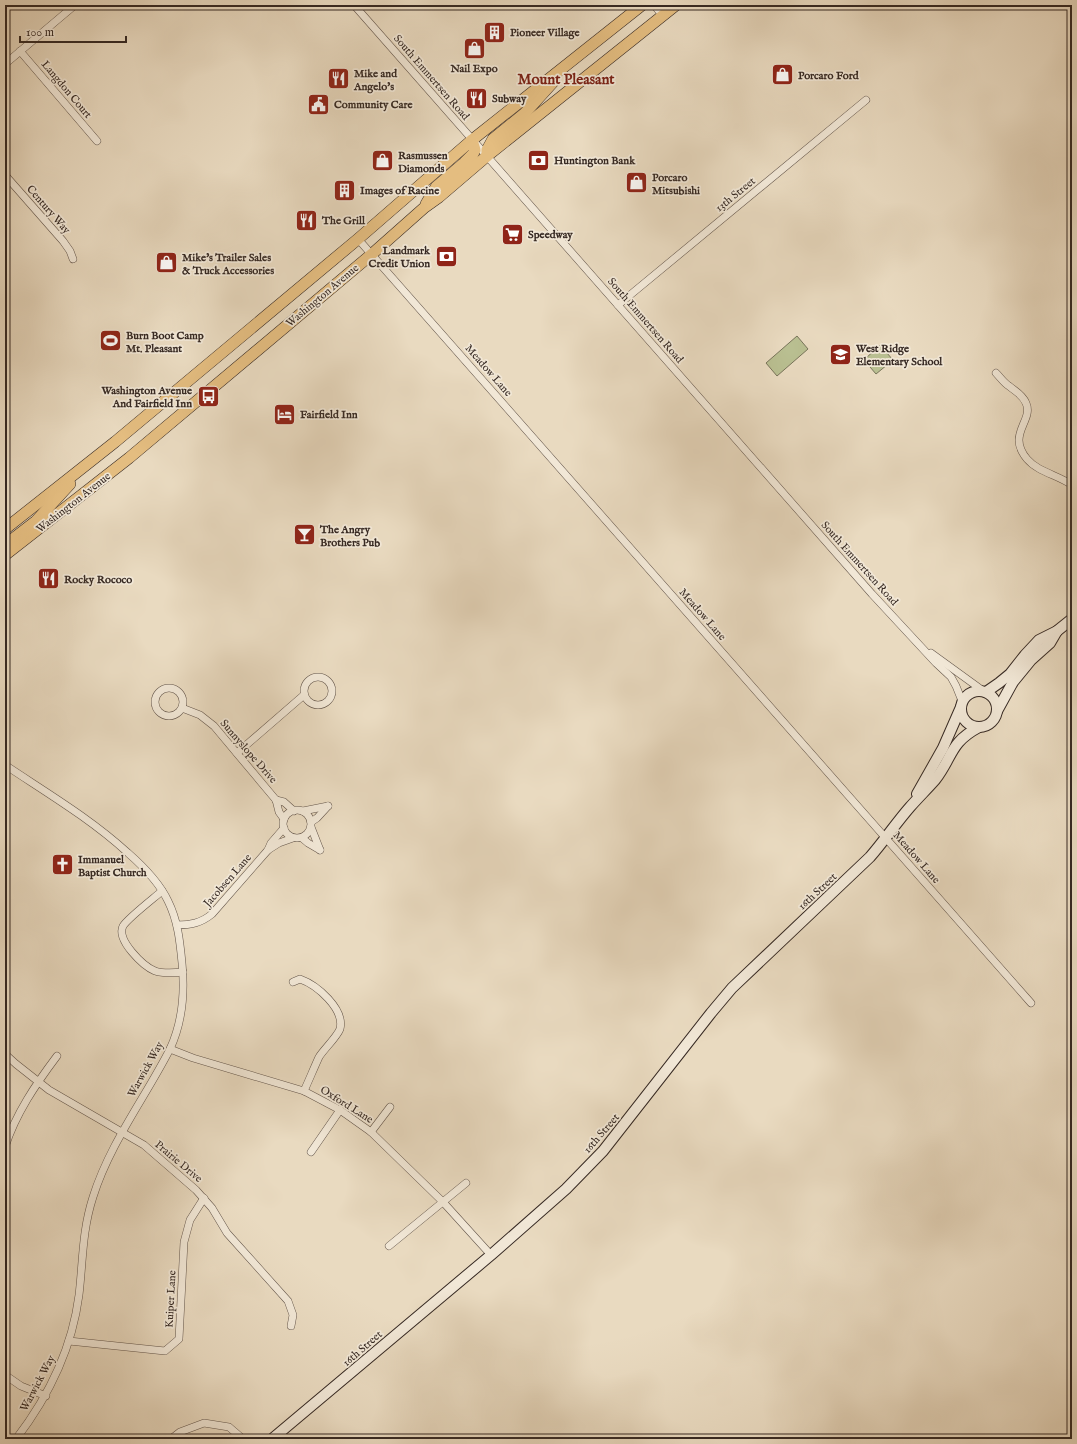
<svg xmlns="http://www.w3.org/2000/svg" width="1077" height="1444" viewBox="0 0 1077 1444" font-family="'IM FELL English',serif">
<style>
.green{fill:#b9bf91;stroke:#78745a}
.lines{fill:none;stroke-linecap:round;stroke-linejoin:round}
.street-casing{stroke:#63554a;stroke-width:8}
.secondary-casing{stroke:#362923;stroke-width:12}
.primary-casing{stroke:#362923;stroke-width:12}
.street{stroke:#f1e7d6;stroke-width:7}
.secondary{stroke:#f1e7d6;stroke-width:10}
.primary{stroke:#e4bd80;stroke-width:11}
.labels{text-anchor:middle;stroke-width:3.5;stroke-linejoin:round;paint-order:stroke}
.poi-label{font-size:11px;font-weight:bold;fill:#362923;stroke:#f1e7d6;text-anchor:start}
.street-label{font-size:11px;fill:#362923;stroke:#f1e7d6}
.district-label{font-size:15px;font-weight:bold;fill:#7a1f14;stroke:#f1e7d6}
</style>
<rect width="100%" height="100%" fill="#e9dac0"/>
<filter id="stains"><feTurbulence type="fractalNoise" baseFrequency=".005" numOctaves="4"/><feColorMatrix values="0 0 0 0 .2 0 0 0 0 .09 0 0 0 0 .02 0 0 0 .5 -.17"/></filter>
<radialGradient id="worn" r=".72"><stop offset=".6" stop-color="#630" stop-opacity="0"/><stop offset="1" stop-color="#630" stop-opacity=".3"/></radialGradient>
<!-- green -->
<g class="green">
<path d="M 797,336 L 808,349 L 777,376 L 766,363 Z"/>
<path d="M 880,345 L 893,360 L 876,374 L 864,360 Z"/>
</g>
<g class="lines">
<defs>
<g id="street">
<path d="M 354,5 L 872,594 L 936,663 L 951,677 L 956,686 L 962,701"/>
<path d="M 654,5 L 663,16"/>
<path d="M 20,51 L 97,141"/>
<path d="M 5,64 L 75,5"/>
<path d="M 5,175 L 63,241 L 70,251 L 73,259"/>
<path d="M 358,239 L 1031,1003"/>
<path d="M 618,305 L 866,100"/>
<path d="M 1072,329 L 1071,340 L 1072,346"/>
<path d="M 996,373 C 1000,377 1004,383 1009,386 C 1016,392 1022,394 1026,403 C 1034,421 1006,434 1027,459 C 1038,472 1058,475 1072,485"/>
<path d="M 931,653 L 982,690"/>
<circle cx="318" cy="691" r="14"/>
<circle cx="169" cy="702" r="14"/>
<path d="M 182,708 L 200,715 L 214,726 L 276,800 L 279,812 L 284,819"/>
<path d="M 237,753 L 304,695"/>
<path d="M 5,765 C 47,793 91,819 128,853 C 144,867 159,882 168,901 C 178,921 180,942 182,963 C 185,993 183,1021 170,1049 C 145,1098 110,1143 93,1197 C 82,1231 83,1261 79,1295 C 72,1349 49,1396 16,1439"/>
<path d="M 276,800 L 284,802 L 294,811"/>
<circle cx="297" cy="824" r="14"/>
<path d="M 303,811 L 328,806"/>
<path d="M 311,822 L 317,818 L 328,806"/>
<path d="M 311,827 L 320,850"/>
<path d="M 302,838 L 308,843 L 320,850"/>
<path d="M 268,850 L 279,843 L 293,838"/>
<path d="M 162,891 C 154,898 128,918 123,926 C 116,940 143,966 155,971 C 164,974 174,973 183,972"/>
<path d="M 177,925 C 191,925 201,923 212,914 L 268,850 L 271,843 L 284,828"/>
<path d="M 293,982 L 300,979 C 317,985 345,1009 340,1029 C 337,1037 324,1049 319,1057 C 314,1068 309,1080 304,1091"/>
<path d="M 170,1049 L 193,1058 L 304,1091 L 340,1110 L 371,1132 L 443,1202 L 491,1255"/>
<path d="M 5,1054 L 16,1064 L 49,1090 L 144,1145 L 196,1190 L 212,1208 L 227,1233 L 288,1301 L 293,1315 L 291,1326"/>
<path d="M 371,1132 L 390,1107"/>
<path d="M 5,1147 C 16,1113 36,1084 57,1056"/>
<path d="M 311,1152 L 340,1110"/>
<path d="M 389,1246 L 466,1183"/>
<path d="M 69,1341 L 165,1351 L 179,1339 L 184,1242 L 190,1220 L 204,1198"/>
<path d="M 5,1375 L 21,1386 L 46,1396"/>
<path d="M 171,1439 L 180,1432 L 204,1423 L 229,1427 L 243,1439"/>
</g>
<g id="secondary">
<circle cx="979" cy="709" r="18"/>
<path d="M 986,692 L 999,683 L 1010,674 L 1025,655 L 1039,640 L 1057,631 L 1072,619"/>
<path d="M 997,711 L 1013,682 L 1031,660 L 1050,643 L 1057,631"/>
<path d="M 917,794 L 943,748 L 961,707"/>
<path d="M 272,1439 L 491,1255 L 566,1189 L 603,1151 L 711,1013 L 732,988 L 870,857 C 884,841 896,823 910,807 C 918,798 927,789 935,780 C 953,757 949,743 979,727"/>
</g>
<g id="primary">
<path d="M 487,156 L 487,150 L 493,139 L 525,113 L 554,81"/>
<path d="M 426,204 L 436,187 L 464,163 L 473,154 L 475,150 L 472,140"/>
<path d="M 5,529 L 115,442 L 358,239 L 472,140 L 642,5"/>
<path d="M 5,545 L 36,521 L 70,484"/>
<path d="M 5,555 L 129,458 L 372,254 L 425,207 L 439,197 L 487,156 L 676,5"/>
</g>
</defs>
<!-- street casing -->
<use href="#street" class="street-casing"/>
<!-- secondary casing -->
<use href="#secondary" class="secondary-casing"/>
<!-- primary casing -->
<use href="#primary" class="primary-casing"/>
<!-- street -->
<use href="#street" class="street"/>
<!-- secondary -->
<use href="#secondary" class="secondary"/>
<!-- primary -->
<use href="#primary" class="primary"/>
</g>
<!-- icons -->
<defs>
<symbol id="building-square" viewBox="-11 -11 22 22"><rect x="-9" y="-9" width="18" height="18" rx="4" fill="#8f2418" stroke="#f1e7d6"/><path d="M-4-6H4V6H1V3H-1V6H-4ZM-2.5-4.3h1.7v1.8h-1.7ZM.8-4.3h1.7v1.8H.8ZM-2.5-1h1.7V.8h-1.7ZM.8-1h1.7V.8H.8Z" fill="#fff"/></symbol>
<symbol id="shop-square" viewBox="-11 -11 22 22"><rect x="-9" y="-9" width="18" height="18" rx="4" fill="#8f2418" stroke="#f1e7d6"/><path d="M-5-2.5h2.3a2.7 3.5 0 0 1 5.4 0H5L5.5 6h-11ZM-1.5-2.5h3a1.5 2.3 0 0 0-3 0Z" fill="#fff"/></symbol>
<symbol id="restaurant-square" viewBox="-11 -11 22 22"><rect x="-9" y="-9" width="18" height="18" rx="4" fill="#8f2418" stroke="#f1e7d6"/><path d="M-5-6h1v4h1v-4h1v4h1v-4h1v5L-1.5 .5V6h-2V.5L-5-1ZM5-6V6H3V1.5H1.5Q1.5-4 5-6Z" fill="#fff"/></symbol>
<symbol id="civic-square" viewBox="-11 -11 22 22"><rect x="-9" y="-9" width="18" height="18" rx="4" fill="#8f2418" stroke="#f1e7d6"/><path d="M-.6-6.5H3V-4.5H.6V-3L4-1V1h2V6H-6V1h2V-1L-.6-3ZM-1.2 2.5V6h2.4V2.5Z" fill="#fff"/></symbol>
<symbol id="bank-square" viewBox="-11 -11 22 22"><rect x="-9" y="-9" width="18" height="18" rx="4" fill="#8f2418" stroke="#f1e7d6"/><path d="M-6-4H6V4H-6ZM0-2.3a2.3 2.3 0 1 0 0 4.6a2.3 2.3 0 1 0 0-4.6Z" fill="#fff"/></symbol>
<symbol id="supermarket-square" viewBox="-11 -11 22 22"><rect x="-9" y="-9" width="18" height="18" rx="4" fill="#8f2418" stroke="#f1e7d6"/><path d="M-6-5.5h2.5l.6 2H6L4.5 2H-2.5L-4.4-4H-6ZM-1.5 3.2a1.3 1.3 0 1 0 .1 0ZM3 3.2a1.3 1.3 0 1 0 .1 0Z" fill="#fff"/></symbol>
<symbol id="stadium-square" viewBox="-11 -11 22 22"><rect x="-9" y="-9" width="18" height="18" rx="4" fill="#8f2418" stroke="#f1e7d6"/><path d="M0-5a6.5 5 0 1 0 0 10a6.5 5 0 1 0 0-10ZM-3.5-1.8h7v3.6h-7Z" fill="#fff"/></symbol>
<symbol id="school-square" viewBox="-11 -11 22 22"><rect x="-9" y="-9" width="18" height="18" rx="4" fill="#8f2418" stroke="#f1e7d6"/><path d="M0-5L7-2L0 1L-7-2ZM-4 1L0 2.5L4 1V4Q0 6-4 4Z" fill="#fff"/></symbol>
<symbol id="bus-square" viewBox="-11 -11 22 22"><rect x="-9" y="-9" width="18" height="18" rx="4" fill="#8f2418" stroke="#f1e7d6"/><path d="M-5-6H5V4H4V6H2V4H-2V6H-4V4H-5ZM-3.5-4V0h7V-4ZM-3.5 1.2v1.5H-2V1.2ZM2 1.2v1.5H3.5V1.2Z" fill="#fff"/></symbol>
<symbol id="hotel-square" viewBox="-11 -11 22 22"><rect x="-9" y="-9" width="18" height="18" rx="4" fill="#8f2418" stroke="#f1e7d6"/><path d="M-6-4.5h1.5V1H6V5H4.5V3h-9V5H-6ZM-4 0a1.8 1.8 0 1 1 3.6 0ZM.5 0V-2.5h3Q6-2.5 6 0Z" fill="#fff"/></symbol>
<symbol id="bar-square" viewBox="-11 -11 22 22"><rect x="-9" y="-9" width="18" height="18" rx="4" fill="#8f2418" stroke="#f1e7d6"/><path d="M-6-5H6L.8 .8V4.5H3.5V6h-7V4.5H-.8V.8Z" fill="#fff"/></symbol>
<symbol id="church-square" viewBox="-11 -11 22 22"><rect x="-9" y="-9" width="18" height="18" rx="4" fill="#8f2418" stroke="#f1e7d6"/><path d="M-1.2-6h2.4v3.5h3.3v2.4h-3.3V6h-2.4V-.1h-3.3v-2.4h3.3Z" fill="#fff"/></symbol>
</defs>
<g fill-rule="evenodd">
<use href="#building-square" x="482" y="20" width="25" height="25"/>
<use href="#shop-square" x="462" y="36" width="25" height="25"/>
<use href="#shop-square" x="770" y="62" width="25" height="25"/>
<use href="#restaurant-square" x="326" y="66" width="25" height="25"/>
<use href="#restaurant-square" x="464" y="86" width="25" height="25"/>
<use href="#civic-square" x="306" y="92" width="25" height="25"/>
<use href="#bank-square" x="526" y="148" width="25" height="25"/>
<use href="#shop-square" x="370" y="148" width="25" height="25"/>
<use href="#shop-square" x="624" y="170" width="25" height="25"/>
<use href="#building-square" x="332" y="178" width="25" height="25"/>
<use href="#restaurant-square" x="294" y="208" width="25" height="25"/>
<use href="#supermarket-square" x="500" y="222" width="25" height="25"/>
<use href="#bank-square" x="434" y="244" width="25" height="25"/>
<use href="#shop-square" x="154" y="250" width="25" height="25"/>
<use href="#stadium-square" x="98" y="328" width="25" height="25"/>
<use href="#school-square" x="828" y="342" width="25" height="25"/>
<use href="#bus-square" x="196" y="384" width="25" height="25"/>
<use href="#hotel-square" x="272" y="402" width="25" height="25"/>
<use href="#bar-square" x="292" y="522" width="25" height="25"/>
<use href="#restaurant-square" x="36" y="566" width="25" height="25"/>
<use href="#church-square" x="50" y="852" width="25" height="25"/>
</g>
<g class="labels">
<!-- poi labels -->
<g class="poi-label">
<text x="510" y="36">Pioneer Village</text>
<text x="474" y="72" text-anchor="middle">Nail Expo</text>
<text x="354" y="77">Mike and<tspan x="354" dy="13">Angelo's</tspan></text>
<text x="798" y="79">Porcaro Ford</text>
<text x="492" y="102">Subway</text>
<text x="334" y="108">Community Care</text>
<text x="398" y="159">Rasmussen<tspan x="398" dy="13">Diamonds</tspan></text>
<text x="554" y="164">Huntington Bank</text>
<text x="652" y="181">Porcaro<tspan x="652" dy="13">Mitsubishi</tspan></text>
<text x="360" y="194">Images of Racine</text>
<text x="322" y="224">The Grill</text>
<text x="528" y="238">Speedway</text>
<text x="430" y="254" text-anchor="end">Landmark<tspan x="430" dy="13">Credit Union</tspan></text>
<text x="182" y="261">Mike's Trailer Sales<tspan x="182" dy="13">&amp; Truck Accessories</tspan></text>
<text x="126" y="339">Burn Boot Camp<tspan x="126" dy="13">Mt. Pleasant</tspan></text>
<text x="856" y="352">West Ridge<tspan x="856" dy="13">Elementary School</tspan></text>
<text x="192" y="394" text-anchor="end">Washington Avenue<tspan x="192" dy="13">And Fairfield Inn</tspan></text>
<text x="300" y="418">Fairfield Inn</text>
<text x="320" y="533">The Angry<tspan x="320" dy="13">Brothers Pub</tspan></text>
<text x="64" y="583">Rocky Rococo</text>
<text x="78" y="863">Immanuel<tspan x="78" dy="13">Baptist Church</tspan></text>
</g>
<!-- street labels -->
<g class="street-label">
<text transform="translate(432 77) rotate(49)" y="4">South Emmertsen Road</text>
<text transform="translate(67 89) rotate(50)" y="4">Langdon Court</text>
<text transform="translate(735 194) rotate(-39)" y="4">13th Street</text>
<text transform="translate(49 209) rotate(49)" y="4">Century Way</text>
<text transform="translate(322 295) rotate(-40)" y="4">Washington Avenue</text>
<text transform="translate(646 320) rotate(49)" y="4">South Emmertsen Road</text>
<text transform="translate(489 370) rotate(49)" y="4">Meadow Lane</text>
<text transform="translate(73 502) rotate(-38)" y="4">Washington Avenue</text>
<text transform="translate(860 563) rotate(48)" y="4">South Emmertsen Road</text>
<text transform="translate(703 614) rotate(49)" y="4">Meadow Lane</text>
<text transform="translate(249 751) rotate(49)" y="4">Sunnyslope Drive</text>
<text transform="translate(917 857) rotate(49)" y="4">Meadow Lane</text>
<text transform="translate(227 880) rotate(-49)" y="4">Jacobsen Lane</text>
<text transform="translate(817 891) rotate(-43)" y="4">16th Street</text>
<text transform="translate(145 1069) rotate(-61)" y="4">Warwick Way</text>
<text transform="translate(347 1104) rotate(32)" y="4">Oxford Lane</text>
<text transform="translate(601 1133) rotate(-49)" y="4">16th Street</text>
<text transform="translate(179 1161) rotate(40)" y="4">Prairie Drive</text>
<text transform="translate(170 1299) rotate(-87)" y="4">Kuiper Lane</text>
<text transform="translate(362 1348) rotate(-41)" y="4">16th Street</text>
<text transform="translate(37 1383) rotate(-62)" y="4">Warwick Way</text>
</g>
<!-- district labels -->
<g class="district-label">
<text x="566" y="84">Mount Pleasant</text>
</g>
</g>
<!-- margin -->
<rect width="1077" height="1444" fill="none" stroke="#e9dac0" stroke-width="20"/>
<rect x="6" y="6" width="1065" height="1432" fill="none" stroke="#362923" stroke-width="2"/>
<rect x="10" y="10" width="1057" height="1424" fill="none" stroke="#362923"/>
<!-- scale -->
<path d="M20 36v6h106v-6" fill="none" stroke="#362923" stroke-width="2"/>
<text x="26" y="36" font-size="12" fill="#362923" stroke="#f1e7d6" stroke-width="3" paint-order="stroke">100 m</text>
<rect width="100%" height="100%" filter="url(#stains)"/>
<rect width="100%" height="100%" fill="url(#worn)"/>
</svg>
